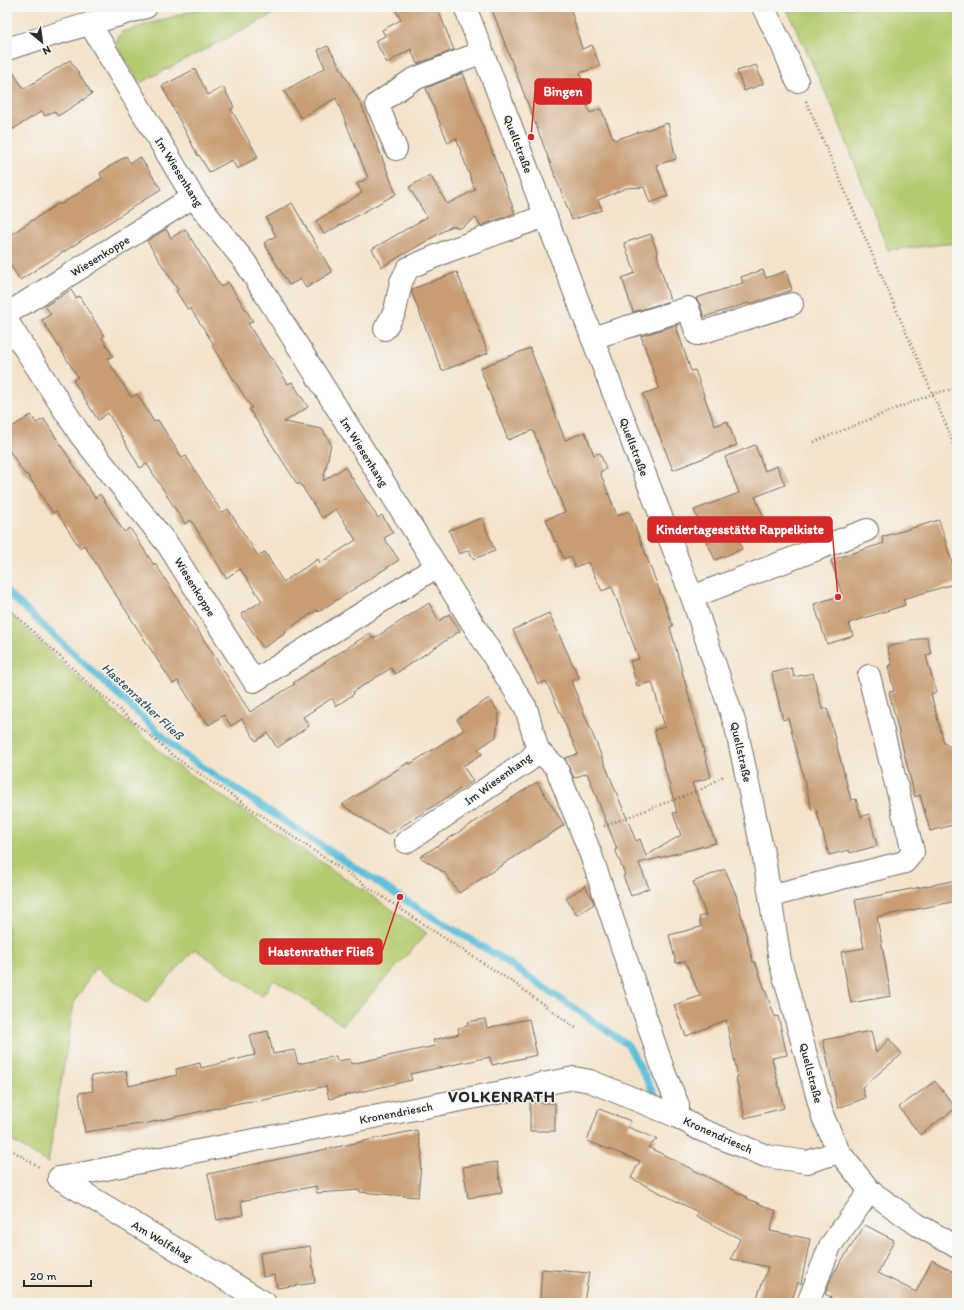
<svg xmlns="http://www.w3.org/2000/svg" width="964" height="1310" viewBox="0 0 964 1310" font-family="Itim,sans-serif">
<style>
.green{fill:#b4cb6f;stroke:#707b4d}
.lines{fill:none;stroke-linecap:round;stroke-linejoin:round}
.stream{stroke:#5cbfda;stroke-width:7}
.building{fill:#c89d73}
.minor-casing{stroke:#716b63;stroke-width:24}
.major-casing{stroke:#716b63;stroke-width:24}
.path{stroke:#716b63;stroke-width:2.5;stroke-dasharray:1 3;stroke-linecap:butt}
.minor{stroke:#fff;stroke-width:22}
.major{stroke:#fff;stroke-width:22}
.labels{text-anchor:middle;stroke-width:3;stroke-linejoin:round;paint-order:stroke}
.street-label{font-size:12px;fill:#2b2b2b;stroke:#f6f6f2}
.water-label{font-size:13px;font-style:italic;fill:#3a5760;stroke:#f6f6f2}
.district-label{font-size:16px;font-weight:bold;letter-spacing:1px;fill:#2b2b2b;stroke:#f6f6f2}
.leader{fill:none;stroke:#d62828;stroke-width:1.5}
.callout-dot{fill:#d62828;stroke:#f6f6f2;stroke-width:1.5}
.callout{fill:#d62828;stroke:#d62828;stroke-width:1.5}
.callout-label{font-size:13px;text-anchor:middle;font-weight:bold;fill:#fff}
</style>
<rect width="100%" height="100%" fill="#f6f6f2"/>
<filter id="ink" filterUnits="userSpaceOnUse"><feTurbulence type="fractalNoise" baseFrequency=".025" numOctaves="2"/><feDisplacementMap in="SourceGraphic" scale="8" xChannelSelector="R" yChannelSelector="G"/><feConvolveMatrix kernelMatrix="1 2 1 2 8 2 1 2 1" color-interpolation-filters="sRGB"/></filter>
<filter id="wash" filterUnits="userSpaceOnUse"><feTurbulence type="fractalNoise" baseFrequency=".012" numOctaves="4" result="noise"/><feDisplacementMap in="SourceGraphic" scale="16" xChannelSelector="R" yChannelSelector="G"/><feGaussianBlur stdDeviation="0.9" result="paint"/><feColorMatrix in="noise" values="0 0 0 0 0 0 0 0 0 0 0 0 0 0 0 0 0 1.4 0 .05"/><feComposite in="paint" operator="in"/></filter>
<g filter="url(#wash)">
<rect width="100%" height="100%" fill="#f4e3cb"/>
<!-- green -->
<g class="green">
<path d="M 205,7 L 287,7 L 140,83 L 115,43 L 122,32 Z"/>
<path d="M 786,7 L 957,7 L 957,243 L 888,250 L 836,115 Z"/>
<path d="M 7,611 L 86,686 L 174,764 L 427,933 L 343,1025 L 274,980 L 262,996 L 195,949 L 147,1002 L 95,968 L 74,1003 L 48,1163 L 7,1138 Z"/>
</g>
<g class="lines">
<!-- stream -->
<path class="stream" d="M 7,592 L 180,752 L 400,897 L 501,958 L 628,1045 L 655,1095"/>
</g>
<g id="blocks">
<!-- building -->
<g class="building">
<path d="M 394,7 L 437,7 L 454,50 L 417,64 L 411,49 L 387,63 L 375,41 L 385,36 L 382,30 L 401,20 Z"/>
<path d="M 491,7 L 570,7 L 582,49 L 592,45 L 600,66 L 580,73 L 582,80 L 578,82 L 590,113 L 601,109 L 614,140 L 668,123 L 676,159 L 656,165 L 668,196 L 650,203 L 644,187 L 626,188 L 598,200 L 602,210 L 572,220 Z"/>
<path d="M 328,46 L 362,106 L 396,194 L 324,234 L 316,221 L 362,193 L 357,184 L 368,178 L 336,98 L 301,118 L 284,91 L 325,68 L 318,50 Z"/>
<path d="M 70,60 L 92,94 L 58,116 L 54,111 L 45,116 L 42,111 L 7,133 L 7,63 L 24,89 Z"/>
<path d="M 756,65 L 763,84 L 744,91 L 737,71 Z"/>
<path d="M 195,69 L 208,95 L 223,87 L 234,107 L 231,109 L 258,157 L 237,169 L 232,160 L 209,172 L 199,155 L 198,156 L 162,86 Z"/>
<path d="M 463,73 L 515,213 L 480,226 L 476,218 L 460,228 L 452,226 L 382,267 L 372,249 L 427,217 L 409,187 L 430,175 L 447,204 L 475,190 L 456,138 L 448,143 L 426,88 Z"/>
<path d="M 126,156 L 130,163 L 140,157 L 161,189 L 20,280 L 7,260 L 7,237 L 59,203 L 60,205 L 102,178 L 100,173 Z"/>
<path d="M 292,203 L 332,272 L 306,288 L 301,279 L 289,285 L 264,243 L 276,236 L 266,218 Z"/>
<path d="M 166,229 L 171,238 L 185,229 L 221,287 L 228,282 L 253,321 L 248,324 L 270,358 L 271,357 L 288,384 L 292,382 L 308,407 L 284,422 L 322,429 L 331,444 L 323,481 L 345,467 L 378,518 L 382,515 L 393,533 L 384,538 L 399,560 L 318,612 L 317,610 L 285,631 L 286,633 L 263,648 L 241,614 L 262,601 L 240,569 L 226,578 L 191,520 L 185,524 L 147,464 L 140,468 L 108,413 L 98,420 L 73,380 L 78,377 L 42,320 L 51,314 L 45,306 L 71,290 L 76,298 L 79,296 L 104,336 L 102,338 L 113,356 L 107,359 L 131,397 L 137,394 L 154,422 L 158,420 L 182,458 L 186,456 L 222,513 L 228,509 L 258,556 L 265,552 L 283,582 L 318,559 L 320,563 L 356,540 L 336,509 L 322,518 L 300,483 L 298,485 L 249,409 L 252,408 L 212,346 L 214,345 L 202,326 L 190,308 L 188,310 L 176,291 L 178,290 L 147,241 Z"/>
<path d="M 651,234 L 658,254 L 657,255 L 670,301 L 633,312 L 622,278 L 635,273 L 624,243 Z"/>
<path d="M 763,270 L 766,278 L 786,271 L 792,290 L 749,304 L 749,303 L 704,317 L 700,304 L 696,298 L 743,283 L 741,277 Z"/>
<path d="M 457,272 L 488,353 L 442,371 L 412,293 L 412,289 Z"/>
<path d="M 680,324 L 676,326 L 691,371 L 695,370 L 715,426 L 727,421 L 737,445 L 673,470 L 643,394 L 659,388 L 641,336 Z"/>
<path d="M 530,348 L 565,440 L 585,432 L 594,455 L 600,453 L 606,469 L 600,472 L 617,516 L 629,511 L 673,626 L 670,627 L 711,777 L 692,783 L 716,843 L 639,863 L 649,888 L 631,896 L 623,876 L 625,875 L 615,849 L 617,849 L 587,773 L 574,778 L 565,759 L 565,758 L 578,754 L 557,705 L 546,681 L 538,684 L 513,630 L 549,613 L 579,678 L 571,681 L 636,841 L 640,839 L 646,856 L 681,835 L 673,813 L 677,812 L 654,730 L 665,727 L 652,682 L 637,686 L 630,661 L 639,659 L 612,587 L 602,591 L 588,562 L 575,567 L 571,556 L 564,559 L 557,542 L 555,542 L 546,519 L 565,512 L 533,430 L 508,440 L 480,368 Z"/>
<path d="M 31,415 L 36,423 L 44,419 L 95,498 L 100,494 L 124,532 L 130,528 L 154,565 L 155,563 L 250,712 L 295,684 L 293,683 L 370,633 L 373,639 L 429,603 L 439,621 L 449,614 L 460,631 L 395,674 L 391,668 L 353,692 L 354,694 L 336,706 L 332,698 L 303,717 L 309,726 L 277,748 L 268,733 L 256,741 L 242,719 L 231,726 L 224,715 L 209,725 L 203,717 L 202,718 L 178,681 L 173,684 L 84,545 L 80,548 L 56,511 L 53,513 L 27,474 L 25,475 L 7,447 L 7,430 Z"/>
<path d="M 755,445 L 765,471 L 777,466 L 785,485 L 755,497 L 766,522 L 737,533 L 742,549 L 715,560 L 710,548 L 709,548 L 694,510 L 739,493 L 725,457 Z"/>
<path d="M 482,518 L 495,551 L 473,559 L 469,550 L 459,554 L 449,530 Z"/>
<path d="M 939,520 L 957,579 L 957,583 L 903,599 L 905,605 L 849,623 L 853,636 L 827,644 L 814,604 L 842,595 L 831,560 L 884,543 L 882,537 Z"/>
<path d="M 927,637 L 931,654 L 926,656 L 936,692 L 931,694 L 944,743 L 957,751 L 957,824 L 930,831 L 920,795 L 915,797 L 889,692 L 894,691 L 888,666 L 892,665 L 887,647 Z"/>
<path d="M 792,668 L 794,677 L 813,673 L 822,709 L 827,708 L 851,800 L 856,799 L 861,817 L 869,814 L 877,846 L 850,853 L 849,850 L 829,855 L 816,809 L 812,810 L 788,718 L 783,720 L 774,683 L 772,673 Z"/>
<path d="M 489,698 L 499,713 L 496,737 L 478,749 L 482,754 L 463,766 L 473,781 L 388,835 L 342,805 L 409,762 L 410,764 L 464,730 L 457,719 Z"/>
<path d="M 537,782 L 564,825 L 459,893 L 445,873 L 420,857 Z"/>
<path d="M 725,869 L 736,895 L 753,962 L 755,962 L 775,1017 L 778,1016 L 787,1055 L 772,1058 L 784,1108 L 745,1118 L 736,1077 L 738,1077 L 726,1020 L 686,1036 L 674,1005 L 700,996 L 685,961 L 676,963 L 669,935 L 701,927 L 699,917 L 706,915 L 693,882 Z"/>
<path d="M 957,880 L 957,901 L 877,917 L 891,996 L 851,1003 L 841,952 L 864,948 L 855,900 Z"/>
<path d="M 585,886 L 592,898 L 594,904 L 577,915 L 566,898 Z"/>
<path d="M 485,1019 L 487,1028 L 529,1019 L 537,1055 L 492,1065 L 490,1057 L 410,1074 L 412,1080 L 329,1099 L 326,1086 L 264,1100 L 244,1102 L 148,1123 L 85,1132 L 79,1093 L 93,1091 L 91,1076 L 126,1071 L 129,1086 L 177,1075 L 176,1069 L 200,1063 L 201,1068 L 255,1055 L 250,1035 L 268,1031 L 273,1054 L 294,1050 L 298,1064 L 336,1056 L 337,1061 L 350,1059 L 351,1064 L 435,1046 L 433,1040 L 459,1034 L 458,1028 L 468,1026 L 467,1022 Z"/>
<path d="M 871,1031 L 876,1053 L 889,1039 L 902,1054 L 862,1087 L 865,1098 L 838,1108 L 823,1040 Z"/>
<path d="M 935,1081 L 956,1108 L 920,1135 L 899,1107 Z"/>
<rect x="530" y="1103" width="25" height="28"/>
<path d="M 599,1109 L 631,1121 L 628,1127 L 657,1139 L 648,1147 L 747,1197 L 746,1198 L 776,1211 L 770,1231 L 810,1239 L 801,1284 L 798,1282 L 791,1303 L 755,1303 L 768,1267 L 731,1259 L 740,1239 L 696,1216 L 698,1212 L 631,1178 L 640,1161 L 587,1141 Z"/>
<path d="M 417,1130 L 422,1153 L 418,1197 L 360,1192 L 360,1190 L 317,1193 L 316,1186 L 241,1201 L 243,1215 L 217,1220 L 208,1174 Z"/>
<path d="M 497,1162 L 502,1193 L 468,1198 L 463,1167 Z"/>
<path d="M 865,1225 L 894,1240 L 878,1273 L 916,1292 L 932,1260 L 957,1274 L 957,1303 L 829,1303 L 831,1297 L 825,1294 L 833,1274 Z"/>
<path d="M 310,1246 L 315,1283 L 277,1288 L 275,1275 L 263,1277 L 260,1253 Z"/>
<path d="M 542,1269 L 589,1273 L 584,1302 L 540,1298 Z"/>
</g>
</g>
</g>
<g filter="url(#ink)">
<use href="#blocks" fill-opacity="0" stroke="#716b63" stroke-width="1"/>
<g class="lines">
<defs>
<g id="minor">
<path d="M 763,7 L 783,47 L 797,81"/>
<path d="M 90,24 L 193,197 L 245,262 L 526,708 L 538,750 L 528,761 L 406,842"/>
<path d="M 7,49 C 53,34 100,21 146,7"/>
<path d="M 396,149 L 377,104 L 412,80 L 482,52"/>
<path d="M 7,314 L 193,197"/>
<path d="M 7,321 L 81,436 L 168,545 L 254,681 L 436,567"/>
<path d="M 385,329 L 395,311 L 401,282 L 408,268 L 448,251 L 545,216"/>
<path d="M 592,338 L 688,308 L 697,334 L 792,304"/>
<path d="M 692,597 L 867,530"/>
<path d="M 538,750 L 556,767 L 591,855 L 664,1072 L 678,1105 L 678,1117"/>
<path d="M 770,896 L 905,862 L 913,852 L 869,676"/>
<path d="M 59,1178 L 574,1078 L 590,1081 L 678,1117 L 699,1129 L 766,1156 L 807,1162 L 839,1152"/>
<path d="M 59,1178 L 265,1303"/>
<path d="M 808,1303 L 830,1246 L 870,1191"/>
</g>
<path id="major" d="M 465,7 L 692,597 L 736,727 L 764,858 L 780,961 L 823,1117 L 839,1152 L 870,1191 L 918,1225 L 957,1247"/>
</defs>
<!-- minor casing -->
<use href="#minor" class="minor-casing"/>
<!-- major casing -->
<use href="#major" class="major-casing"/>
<!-- path -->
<g class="path">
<path d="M 806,101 L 950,434 L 957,458"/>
<path d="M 814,442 L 932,394 L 957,388"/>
<path d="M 7,607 L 89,684 L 176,758 L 429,928 L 514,983 L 577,1029"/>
<path d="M 604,826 L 702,789 L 722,777 L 723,774"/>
<path d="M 7,1147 L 39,1167"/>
</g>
<!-- minor -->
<use href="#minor" class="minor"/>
<!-- major -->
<use href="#major" class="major"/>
</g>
</g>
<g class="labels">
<!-- street labels -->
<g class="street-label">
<text transform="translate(518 144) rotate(69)" y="4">Quellstraße</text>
<text transform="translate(179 172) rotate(58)" y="4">Im Wiesenhang</text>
<text transform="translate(100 256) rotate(-32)" y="4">Wiesenkoppe</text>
<text transform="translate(634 447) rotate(69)" y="4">Quellstraße</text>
<text transform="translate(364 452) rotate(58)" y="4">Im Wiesenhang</text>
<text transform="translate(195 587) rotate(58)" y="4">Wiesenkoppe</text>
<text transform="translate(741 752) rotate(77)" y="4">Quellstraße</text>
<text transform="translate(498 779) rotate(-36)" y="4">Im Wiesenhang</text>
<text transform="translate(811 1073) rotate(75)" y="4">Quellstraße</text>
<text transform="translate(396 1113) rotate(-11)" y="4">Kronendriesch</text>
<text transform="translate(718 1135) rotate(24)" y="4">Kronendriesch</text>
<text transform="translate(162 1241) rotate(31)" y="4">Am Wolfshag</text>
</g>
<!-- water labels -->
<g class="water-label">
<text transform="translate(143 701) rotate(43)" y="5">Hastenrather Fließ</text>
</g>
<!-- district labels -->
<g class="district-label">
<text x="502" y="1102">VOLKENRATH</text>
</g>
</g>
<!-- callouts -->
<path class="leader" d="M531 137L535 91M838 597L832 529M400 897L382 951"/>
<g class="callout-dot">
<circle cx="531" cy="137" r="4"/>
<circle cx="838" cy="597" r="4"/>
<circle cx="400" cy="897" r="4"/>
</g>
<g class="callout">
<rect x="535" y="79" width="56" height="25" rx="4"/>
<rect x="648" y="517" width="184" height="25" rx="4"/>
<rect x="260" y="939" width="122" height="25" rx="4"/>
</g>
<g class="callout-label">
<text x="563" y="96">Bingen</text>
<text x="740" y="534">Kindertagesstätte Rappelkiste</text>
<text x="321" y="956">Hastenrather Fließ</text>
</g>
<!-- margin -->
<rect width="964" height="1310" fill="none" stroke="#f6f6f2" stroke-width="24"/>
<!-- north arrow -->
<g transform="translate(42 42) rotate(151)" stroke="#f6f6f2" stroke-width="3" paint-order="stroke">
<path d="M0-3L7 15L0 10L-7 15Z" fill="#2b2b2b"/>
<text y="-6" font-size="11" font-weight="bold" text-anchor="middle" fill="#2b2b2b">N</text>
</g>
<!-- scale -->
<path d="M24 1280v6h67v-6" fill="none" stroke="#2b2b2b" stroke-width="2"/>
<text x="30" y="1280" font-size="12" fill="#2b2b2b" stroke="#f6f6f2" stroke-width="3" paint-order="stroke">20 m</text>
</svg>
